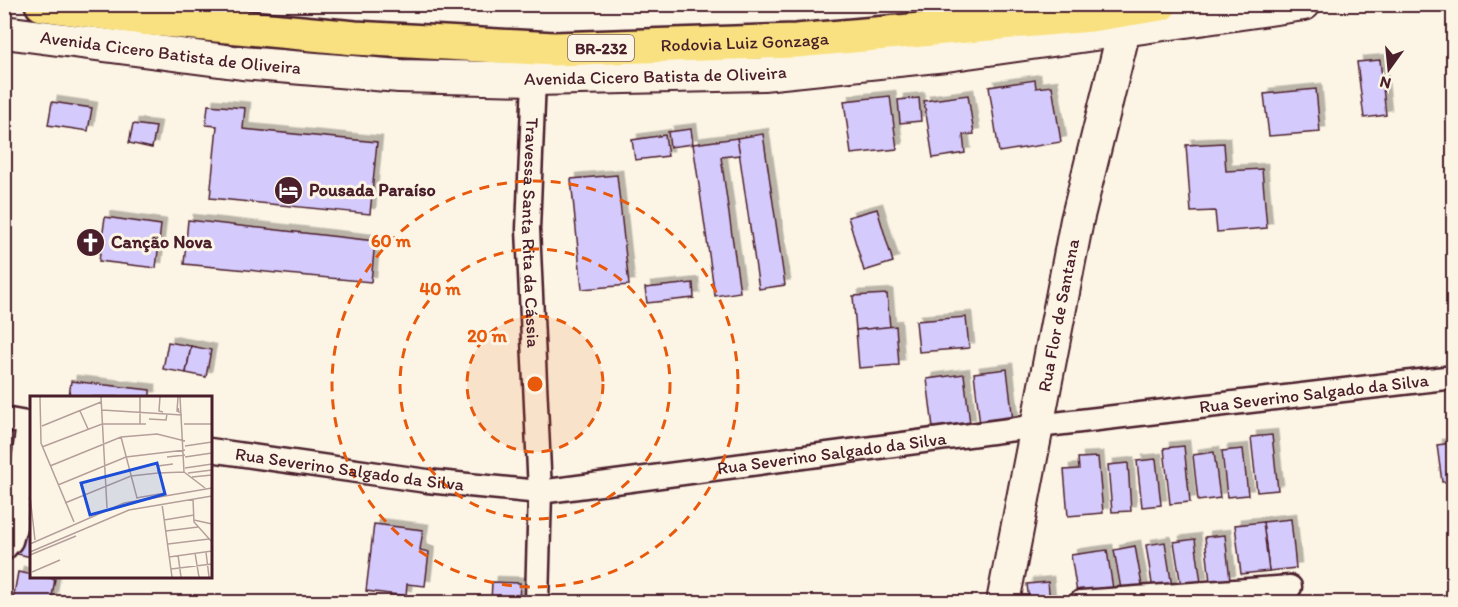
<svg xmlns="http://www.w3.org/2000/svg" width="1458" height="607" viewBox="0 0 1458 607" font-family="Itim,sans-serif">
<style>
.building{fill:#d5cafc;stroke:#4a1f2b;stroke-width:1.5;filter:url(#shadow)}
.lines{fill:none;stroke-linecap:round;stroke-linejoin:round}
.street-casing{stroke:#4a1f2b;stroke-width:27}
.secondary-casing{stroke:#4a1f2b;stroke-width:36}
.highway-casing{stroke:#4a1f2b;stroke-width:38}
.street{stroke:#fcf5e5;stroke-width:22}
.secondary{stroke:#fcf5e5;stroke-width:32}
.highway{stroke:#f9e181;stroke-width:33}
.ring{fill:none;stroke:#e8590c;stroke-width:3;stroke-dasharray:10 8}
.labels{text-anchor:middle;stroke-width:6;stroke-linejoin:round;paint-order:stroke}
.shield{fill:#fcf5e5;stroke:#7f5f63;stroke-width:1.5}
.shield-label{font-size:16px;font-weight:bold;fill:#4a1f2b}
.street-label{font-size:18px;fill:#4a1f2b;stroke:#fcf5e5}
.poi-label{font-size:18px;font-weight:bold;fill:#4a1f2b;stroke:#fcf5e5;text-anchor:start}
.inset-road{fill:none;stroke:#b59f9b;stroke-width:1.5}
.view{fill:#1d4ed8;fill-opacity:0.15;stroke:#1d4ed8;stroke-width:3}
.inset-edge{fill:none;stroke:#4a1f2b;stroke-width:3}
.centre{fill:#e8590c;stroke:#fcf5e5;stroke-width:3}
.ring-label{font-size:18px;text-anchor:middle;font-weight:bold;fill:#e8590c;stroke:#fcf5e5;stroke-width:6;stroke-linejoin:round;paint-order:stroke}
</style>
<defs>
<filter id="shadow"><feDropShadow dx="5.5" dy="-5.5" stdDeviation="0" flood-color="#0004"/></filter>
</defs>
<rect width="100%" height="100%" fill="#fcf5e5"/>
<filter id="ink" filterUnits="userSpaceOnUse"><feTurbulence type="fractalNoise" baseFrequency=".0167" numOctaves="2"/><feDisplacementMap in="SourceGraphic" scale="12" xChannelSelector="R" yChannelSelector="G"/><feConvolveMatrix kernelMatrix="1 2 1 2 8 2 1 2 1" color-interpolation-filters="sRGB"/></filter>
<g filter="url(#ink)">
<!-- building -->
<g class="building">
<path d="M 1380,60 L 1386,115 L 1364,118 L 1357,62 Z"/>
<path d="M 1035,80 L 1036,88 L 1052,86 L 1061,142 L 999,152 L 989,87 Z"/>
<path d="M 1316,89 L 1320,132 L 1269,136 L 1264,94 Z"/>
<path d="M 968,95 L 974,134 L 963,135 L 965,153 L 933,158 L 924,101 Z"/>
<path d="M 890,96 L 897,149 L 851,154 L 844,101 Z"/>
<path d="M 919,98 L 921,121 L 900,123 L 898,100 Z"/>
<path d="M 52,102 L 92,108 L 88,131 L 48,125 Z"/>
<path d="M 208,105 L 245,108 L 243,129 L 377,142 L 370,214 L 210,198 L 217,126 L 206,125 Z"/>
<path d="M 133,124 L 156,127 L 152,148 L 129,143 Z"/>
<path d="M 691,129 L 693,144 L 670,147 L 668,132 Z"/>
<path d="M 763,134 L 785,285 L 759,289 L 737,138 Z"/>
<path d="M 665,135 L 668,156 L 635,160 L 632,140 Z"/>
<path d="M 737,138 L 740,155 L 721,157 L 740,292 L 715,296 L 693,144 Z"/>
<path d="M 1224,143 L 1226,171 L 1262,169 L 1267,228 L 1217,232 L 1215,211 L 1191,212 L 1186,145 Z"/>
<path d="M 617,175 L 629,285 L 582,289 L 571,179 Z"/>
<path d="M 877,209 L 893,262 L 864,271 L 848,217 Z"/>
<path d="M 105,217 L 161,225 L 156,268 L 99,261 Z"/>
<path d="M 188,220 L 375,241 L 371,282 L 184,264 Z"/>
<path d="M 693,283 L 694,298 L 647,303 L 645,288 Z"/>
<path d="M 887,294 L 890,327 L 856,330 L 853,296 Z"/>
<path d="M 966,317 L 969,348 L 919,352 L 916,321 Z"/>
<path d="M 896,326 L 899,365 L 859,368 L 856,330 Z"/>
<path d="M 168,342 L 191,346 L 186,373 L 163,369 Z"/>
<path d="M 191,346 L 211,350 L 206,377 L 186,373 Z"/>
<path d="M 1007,369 L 1013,421 L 980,425 L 974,373 Z"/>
<path d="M 964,374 L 970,424 L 933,428 L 927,379 Z"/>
<path d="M 71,381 L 150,390 L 150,397 L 69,397 Z"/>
<path d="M 1272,435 L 1278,490 L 1257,492 L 1251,437 Z"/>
<path d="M 1452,443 L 1454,481 L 1442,482 L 1437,445 Z"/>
<path d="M 1184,446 L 1190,502 L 1170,504 L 1164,448 Z"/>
<path d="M 1243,449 L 1248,495 L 1227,497 L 1222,451 Z"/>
<path d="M 1214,452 L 1220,498 L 1198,501 L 1193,455 Z"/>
<path d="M 1098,457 L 1103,513 L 1068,516 L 1064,470 L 1079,469 L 1078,458 Z"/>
<path d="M 1156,459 L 1161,505 L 1142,507 L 1137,461 Z"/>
<path d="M 1128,463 L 1131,511 L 1112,512 L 1108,465 Z"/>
<path d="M 26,506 L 32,507 L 32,533 L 21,531 Z"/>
<path d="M 1291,519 L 1296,568 L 1269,571 L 1263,522 Z"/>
<path d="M 1263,522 L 1269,571 L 1241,574 L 1235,525 Z"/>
<path d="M 374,524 L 423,530 L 420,550 L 429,552 L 425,586 L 407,584 L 406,596 L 366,591 Z"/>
<path d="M 21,531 L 32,533 L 32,557 L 17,554 Z"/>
<path d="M 1225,535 L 1230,580 L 1210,582 L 1205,537 Z"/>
<path d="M 1195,539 L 1201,583 L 1181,586 L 1174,542 Z"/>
<path d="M 1165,542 L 1172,587 L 1153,590 L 1146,545 Z"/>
<path d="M 1135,546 L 1143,591 L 1122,595 L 1114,550 Z"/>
<path d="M 1107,550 L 1115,602 L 1078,599 L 1071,555 Z"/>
<path d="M 18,572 L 55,579 L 51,602 L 13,600 Z"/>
<path d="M 492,582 L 520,583 L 519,602 L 491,602 Z"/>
<path d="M 1048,582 L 1050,602 L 1029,602 L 1027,584 Z"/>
</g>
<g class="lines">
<defs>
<g id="street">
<path id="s1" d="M 534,79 L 528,229 L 540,492 L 537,602"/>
<path d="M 4,419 L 32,424"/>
<path id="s2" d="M 210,450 L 427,481 L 540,492 L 1038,426 L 1454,377"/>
<path d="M 4,549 L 11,541 L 15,527 L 28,423"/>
<path d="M 1081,602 L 1290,587"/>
</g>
<g id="secondary">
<path id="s3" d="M 4,32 L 242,63 L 399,76 L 534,79 L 763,74 L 946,55 L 1304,4"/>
<path id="s4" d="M 1003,602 L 1077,220 L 1124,30"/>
</g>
<g id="highway">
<path id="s5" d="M 42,4 L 142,18 L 355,38 L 554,49 L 796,41 L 1091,15 L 1161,4"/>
</g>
</defs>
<!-- street casing -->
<use href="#street" class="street-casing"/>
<!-- secondary casing -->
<use href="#secondary" class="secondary-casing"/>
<!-- highway casing -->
<use href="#highway" class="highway-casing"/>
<!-- street -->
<use href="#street" class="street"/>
<!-- secondary -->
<use href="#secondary" class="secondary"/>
<!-- highway -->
<use href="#highway" class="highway"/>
</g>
</g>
<!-- distance rings -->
<circle cx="535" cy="384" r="68" fill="#e8590c" fill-opacity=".12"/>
<g class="ring">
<circle cx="535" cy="384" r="68"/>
<circle cx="535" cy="384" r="135"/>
<circle cx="535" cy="384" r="203"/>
</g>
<!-- icons -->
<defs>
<symbol id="hotel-disc" viewBox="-11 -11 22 22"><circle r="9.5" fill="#4a1f2b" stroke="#fcf5e5"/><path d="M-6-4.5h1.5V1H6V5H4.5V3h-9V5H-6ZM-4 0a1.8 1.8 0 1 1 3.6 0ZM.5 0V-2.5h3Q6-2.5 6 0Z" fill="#fff"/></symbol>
<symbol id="church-disc" viewBox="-11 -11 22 22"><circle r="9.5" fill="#4a1f2b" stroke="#fcf5e5"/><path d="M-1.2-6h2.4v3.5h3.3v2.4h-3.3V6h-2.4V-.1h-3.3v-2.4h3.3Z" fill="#fff"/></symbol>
</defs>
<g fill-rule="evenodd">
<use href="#hotel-disc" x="272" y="174" width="33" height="33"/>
<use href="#church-disc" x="74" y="226" width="33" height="33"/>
</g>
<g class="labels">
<!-- shield labels -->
<rect class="shield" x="568" y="35" width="66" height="26" rx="4.5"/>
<g class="shield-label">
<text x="601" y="54">BR-232</text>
</g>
<!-- street labels -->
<g class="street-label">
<text dy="6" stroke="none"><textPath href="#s5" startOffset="705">Rodovia Luiz Gonzaga</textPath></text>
<text dy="6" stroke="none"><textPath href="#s3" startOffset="168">Avenida Cicero Batista de Oliveira</textPath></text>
<text dy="6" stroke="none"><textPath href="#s3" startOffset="654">Avenida Cicero Batista de Oliveira</textPath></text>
<text dy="6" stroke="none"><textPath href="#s1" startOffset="154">Travessa Santa Rita da Cássia</textPath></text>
<text dy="6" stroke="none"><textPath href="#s4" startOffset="292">Rua Flor de Santana</textPath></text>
<text dy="6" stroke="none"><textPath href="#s2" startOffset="1113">Rua Severino Salgado da Silva</textPath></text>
<text dy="6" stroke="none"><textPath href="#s2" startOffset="627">Rua Severino Salgado da Silva</textPath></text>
<text dy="6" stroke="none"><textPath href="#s2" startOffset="141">Rua Severino Salgado da Silva</textPath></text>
</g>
<!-- poi labels -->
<g class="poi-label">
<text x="309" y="196">Pousada Paraíso</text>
<text x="111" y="248">Canção Nova</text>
</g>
</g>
<!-- overview -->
<g transform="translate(30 396)">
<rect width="182" height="182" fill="#fcf5e5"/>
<path class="inset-road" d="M 10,1 L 11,47 L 44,126M 71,1 L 77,112M 130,1 L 129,15 L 133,16M 148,1 L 147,15 L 149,16 L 148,12M 150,1 L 154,76M 72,14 L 152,19M 50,15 L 58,33M 119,23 L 136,24 L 137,18M 110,28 L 110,1M 154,28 L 182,28M 12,30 L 71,6M 91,41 L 107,102M 155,50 L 182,46M 12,51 L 72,28 L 116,28M 137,61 L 155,59M 155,61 L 182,57M 20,70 L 91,41 L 127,38 L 155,45M 155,72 L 182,68M 128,77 L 128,70 L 143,68M 158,77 L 182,74M 162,81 L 182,79M 28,89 L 96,61 L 155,54M 0,100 L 5,144M 106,102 L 135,97M 163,103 L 164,126 L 182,146M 35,107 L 101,80 L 128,77 L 154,76 L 175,92M 132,108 L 142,181M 134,124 L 164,119M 164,124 L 182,128M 136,135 L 168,131M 0,148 L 94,107 L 182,92M 138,148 L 179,143M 0,156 L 99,114 L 182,100M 176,156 L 179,181M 165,157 L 169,181M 0,159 L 46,140M 148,159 L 151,181M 139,161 L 182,155M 141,173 L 182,168M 2,176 L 30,164"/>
<path class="view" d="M 127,67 L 135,98 L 60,119 L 51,87 Z"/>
<rect width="182" height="182" class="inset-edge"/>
</g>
<circle cx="535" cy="384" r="9" class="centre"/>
<g class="ring-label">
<text x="391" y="247">60 m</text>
<text x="440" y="295">40 m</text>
<text x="487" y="342">20 m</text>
</g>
<!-- margin -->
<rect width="1458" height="607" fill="none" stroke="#fcf5e5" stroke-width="24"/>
<rect x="12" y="12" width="1434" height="583" fill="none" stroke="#4a1f2b" stroke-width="2" filter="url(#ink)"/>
<!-- north arrow -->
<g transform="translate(1389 69) rotate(195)" stroke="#fcf5e5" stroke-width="4.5" paint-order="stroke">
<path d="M0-4.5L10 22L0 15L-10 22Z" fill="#4a1f2b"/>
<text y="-9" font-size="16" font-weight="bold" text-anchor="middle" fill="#4a1f2b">N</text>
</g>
</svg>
